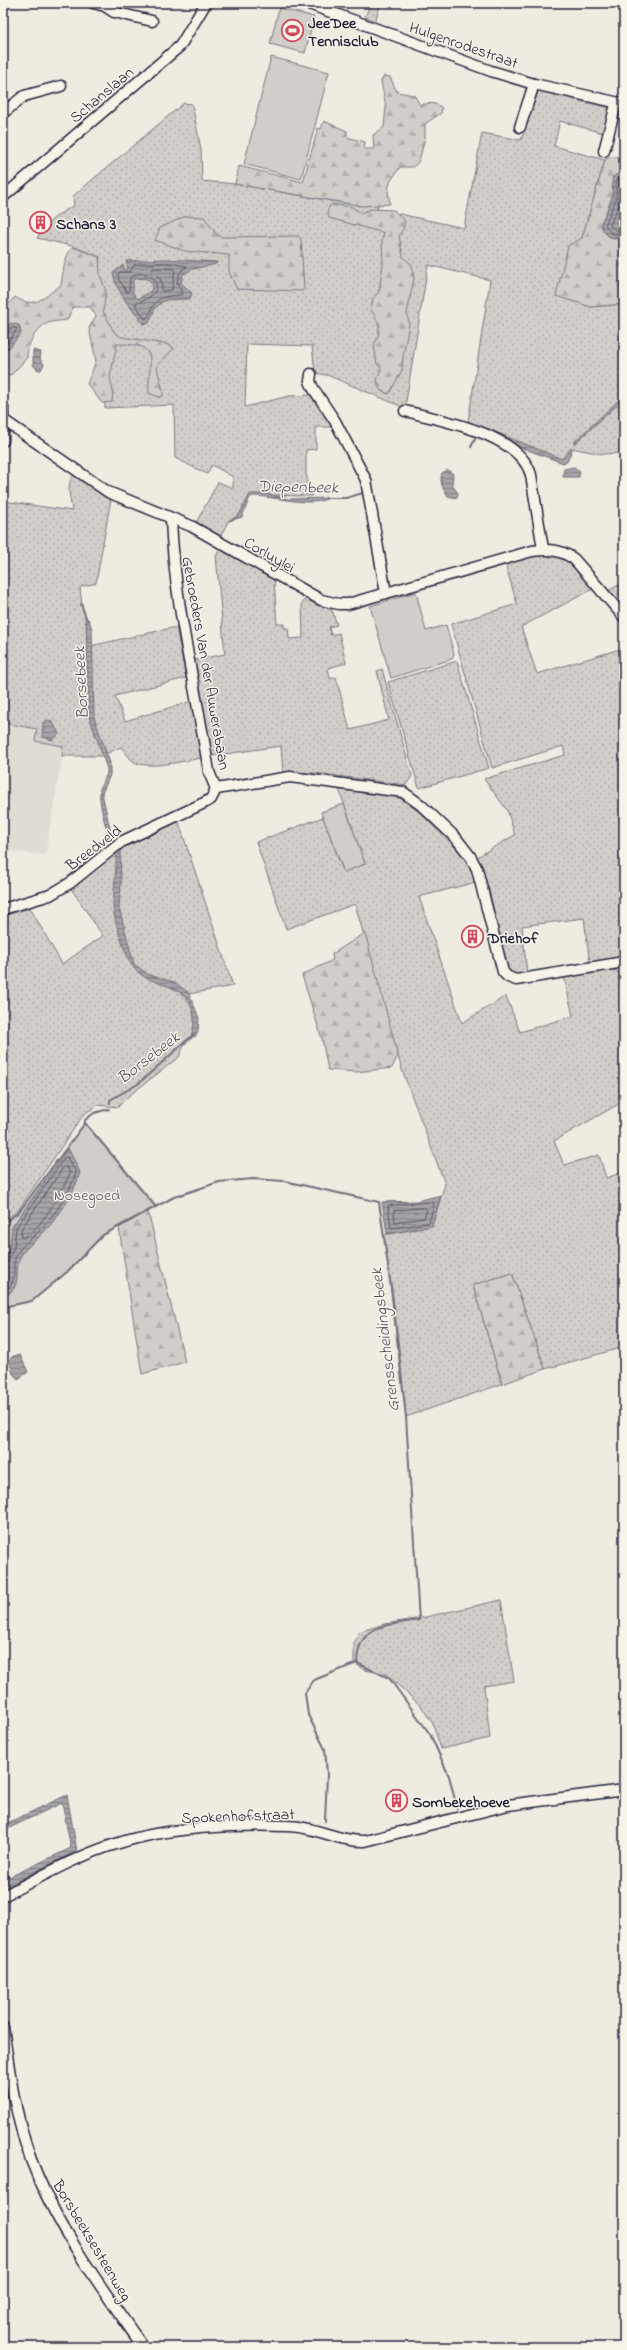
<svg xmlns="http://www.w3.org/2000/svg" width="627" height="2350" viewBox="0 0 627 2350" font-family="'Indie Flower',sans-serif">
<style>
.built{fill:#dfdcd4}
.grass{fill:url(#grass-dots);stroke:#7a7882}
.forest{fill:url(#forest-firs);stroke:#7a7882}
.park{fill:#d1cdc9;stroke:#7a7882}
.water{fill:url(#water-rules);stroke:#716f7b;fill-rule:evenodd}
.lines{fill:none;stroke-linecap:round;stroke-linejoin:round}
.shore{stroke:#575666;stroke-width:1}
.stream{stroke:#716f7b;stroke-width:2}
.minor-casing{stroke:#22223b;stroke-width:13}
.minor{stroke:#f7f3e8;stroke-width:10}
.labels{text-anchor:middle;stroke-width:3;stroke-linejoin:round;paint-order:stroke}
.poi-label{font-size:16px;font-weight:bold;fill:#22223b;stroke:#f7f3e8;text-anchor:start}
.street-label{font-size:16px;fill:#22223b;stroke:#f7f3e8}
.park-label{font-size:16px;fill:#575566;stroke:#f7f3e8}
.water-label{font-size:17px;font-style:italic;fill:#504f60;stroke:#f7f3e8}
</style>
<defs>
<pattern id="grass-dots" width="8" height="8" patternUnits="userSpaceOnUse"><rect width="8" height="8" fill="#d1cdc9"/><path d="M2 2h.1M6 6h.1" fill="none" stroke="#b3b0ae" stroke-width="1.8" stroke-linecap="round"/></pattern>
<pattern id="forest-firs" width="22" height="20" patternUnits="userSpaceOnUse"><rect width="22" height="20" fill="#d1cdc9"/><path d="M5 1l3.5 6h-7zM16 11l3.5 6h-7z" fill="#b3b0ae"/></pattern>
<pattern id="water-rules" width="6" height="5" patternUnits="userSpaceOnUse"><rect width="6" height="5" fill="#a6a3a6"/><path d="M0 2.5h6" fill="none" stroke="#878488"/></pattern>
</defs>
<rect width="100%" height="100%" fill="#eeebe1"/>
<filter id="ink" filterUnits="userSpaceOnUse"><feTurbulence type="fractalNoise" baseFrequency=".025" numOctaves="2"/><feDisplacementMap in="SourceGraphic" scale="8" xChannelSelector="R" yChannelSelector="G"/><feConvolveMatrix kernelMatrix="1 2 1 2 8 2 1 2 1" color-interpolation-filters="sRGB"/></filter>
<g filter="url(#ink)">
<!-- built -->
<path class="built" d="M 3,723 L 37,729 L 35,741 L 64,746 L 45,855 L 3,851 Z"/>
<!-- grass -->
<g class="grass">
<path d="M 371,3 L 381,3 L 375,21 L 365,17 Z"/>
<path d="M 538,91 L 610,108 L 603,133 L 560,121 L 554,146 L 605,160 L 582,238 L 591,307 L 624,304 L 624,453 L 602,454 L 571,448 L 564,462 L 468,422 L 490,280 L 428,265 L 405,408 L 327,375 L 315,373 L 312,346 L 247,344 L 245,407 L 289,396 L 313,395 L 335,427 L 316,427 L 316,449 L 306,450 L 306,474 L 312,496 L 250,495 L 241,517 L 229,520 L 220,537 L 196,523 L 218,482 L 233,488 L 233,477 L 212,465 L 207,474 L 175,458 L 174,405 L 105,408 L 98,274 L 100,257 L 72,246 L 37,238 C 46,223 58,213 74,206 L 73,196 L 184,103 L 192,104 L 201,150 L 202,181 L 235,184 L 349,204 L 363,152 L 389,158 L 377,209 L 464,228 L 482,133 L 521,140 Z"/>
<path d="M 74,475 L 111,499 L 96,583 L 80,587 C 81,607 88,625 90,646 L 176,627 L 186,678 L 115,696 L 125,721 L 192,701 L 202,758 C 186,760 147,771 133,761 C 129,758 125,751 121,747 L 101,756 L 62,756 L 63,746 L 35,741 L 37,729 L 3,723 L 3,501 L 72,511 C 71,500 65,484 74,475 Z"/>
<path d="M 220,549 L 274,580 L 277,624 L 284,624 L 284,628 L 288,628 L 289,639 L 303,638 L 302,604 L 305,599 L 332,610 L 337,625 L 329,627 L 331,635 L 339,633 L 346,663 L 328,668 L 330,679 L 336,677 L 350,730 L 389,720 L 377,671 L 382,669 L 412,776 L 406,785 L 315,773 L 283,773 L 281,746 L 211,756 L 190,661 L 225,654 L 216,556 Z"/>
<path d="M 541,554 L 566,559 L 593,589 L 521,627 L 537,674 L 620,649 L 624,661 L 624,958 L 590,964 L 584,918 L 522,926 L 527,974 L 516,975 L 508,970 L 488,886 L 477,857 L 515,835 L 507,810 L 484,779 L 565,755 L 563,746 L 492,768 L 451,624 L 517,604 L 505,563 Z"/>
<path d="M 624,582 L 624,611 L 608,591 Z"/>
<path d="M 457,661 L 489,768 L 419,788 L 388,682 Z"/>
<path d="M 339,789 L 397,796 L 419,812 L 467,859 L 476,882 L 419,897 L 462,1023 L 506,996 L 520,1032 L 573,1016 L 564,977 L 609,970 L 617,971 L 624,981 L 624,1101 L 554,1141 L 564,1165 L 599,1155 L 606,1178 L 624,1172 L 624,1347 L 545,1369 L 512,1273 L 473,1285 L 502,1384 L 406,1417 L 384,1235 L 432,1226 L 445,1184 L 402,1070 L 355,904 L 286,929 L 256,842 L 323,817 L 343,871 L 365,864 Z"/>
<path d="M 175,821 L 179,823 L 233,986 L 188,994 L 197,1017 L 192,1038 L 184,1045 L 179,1057 L 126,1098 L 118,1107 L 98,1105 L 84,1114 L 17,1212 L 3,1220 L 3,916 L 30,908 L 62,964 L 103,936 L 70,887 L 122,844 Z"/>
<path d="M 501,1600 L 514,1681 L 484,1686 L 490,1738 L 441,1749 L 433,1724 L 421,1706 L 386,1674 L 365,1670 L 354,1663 L 354,1644 L 359,1632 L 384,1624 L 421,1618 Z"/>
</g>
<!-- forest -->
<g class="forest">
<path d="M 384,76 L 390,77 L 397,92 L 414,95 L 420,105 C 429,103 435,102 442,108 L 441,113 L 425,124 L 425,138 L 419,161 L 414,167 L 400,167 L 390,182 L 388,191 L 390,204 L 362,206 L 235,184 L 239,166 L 303,182 L 318,128 L 321,129 L 324,121 L 347,131 L 347,137 L 365,142 L 364,149 L 374,149 L 373,135 L 384,127 L 386,107 L 381,81 Z"/>
<path d="M 610,157 L 624,158 L 624,173 L 621,173 C 613,190 610,206 601,223 C 604,234 612,243 624,237 L 624,304 L 591,307 L 556,296 L 568,246 L 582,238 L 605,160 Z"/>
<path d="M 332,204 L 352,207 L 361,213 L 371,209 L 394,210 L 404,220 L 404,227 L 399,236 L 403,257 L 412,265 L 414,278 L 407,313 L 409,324 L 403,356 L 402,370 L 389,394 L 380,390 L 377,381 L 381,368 L 377,364 L 374,345 C 382,331 380,322 371,310 L 373,298 L 379,292 L 383,264 L 382,241 L 384,233 L 329,218 C 327,212 327,208 332,204 Z"/>
<path d="M 186,216 L 204,217 L 217,235 L 222,237 L 298,236 L 301,240 L 304,289 L 302,291 L 237,289 L 229,272 L 229,255 L 185,251 L 155,240 L 160,228 Z"/>
<path d="M 73,247 L 99,257 L 100,275 L 106,292 L 103,311 L 114,332 L 121,337 L 166,344 L 174,348 L 157,366 C 158,376 163,385 163,396 L 159,397 L 149,393 C 147,362 163,343 117,344 L 110,377 L 113,391 L 112,402 L 102,403 L 87,384 L 96,361 L 89,328 L 96,316 L 90,307 L 73,307 L 67,320 C 61,321 53,321 48,323 C 35,328 27,345 27,358 L 11,375 L 3,373 L 3,348 L 9,348 L 21,333 L 10,323 L 3,334 L 3,310 L 15,297 C 35,310 44,297 61,285 C 63,274 64,255 73,247 Z"/>
<path d="M 365,933 L 398,1055 L 392,1068 L 356,1072 L 328,1070 L 322,1039 L 302,975 L 333,960 L 332,954 Z"/>
<path d="M 148,1211 L 185,1362 L 142,1374 L 119,1228 Z"/>
<path d="M 512,1273 L 545,1369 L 502,1384 L 473,1285 Z"/>
</g>
<!-- park -->
<g class="park">
<path d="M 279,8 L 314,17 L 305,53 L 270,44 Z"/>
<path d="M 271,57 L 329,72 L 301,179 L 244,164 Z"/>
<path d="M 416,592 L 426,631 L 446,625 L 454,654 L 452,659 L 391,678 L 370,606 Z"/>
<path d="M 344,804 L 365,864 L 344,872 L 321,812 Z"/>
<path d="M 85,1123 L 156,1207 L 103,1235 L 67,1272 L 32,1301 L 3,1307 L 3,1223 L 18,1213 Z"/>
</g>
<!-- water -->
<g class="water">
<path d="M 624,173 L 624,237 L 613,239 L 603,231 L 601,223 L 613,198 L 612,178 L 617,174 Z"/>
<path d="M 167,259 L 217,262 L 216,264 L 193,269 L 183,274 L 181,283 L 192,293 L 190,299 L 166,300 L 161,303 L 155,308 L 149,323 L 143,324 C 132,309 116,292 113,273 L 123,265 L 125,270 L 128,269 L 126,261 ZM 137,278 L 147,279 L 153,284 L 151,291 L 138,299 L 133,294 L 133,280 Z"/>
<path d="M 10,323 L 19,325 L 21,333 L 9,348 L 3,348 L 3,334 Z"/>
<path d="M 33,350 L 41,352 L 40,359 L 44,364 L 41,370 L 38,370 L 33,365 Z"/>
<path d="M 624,395 L 624,399 L 574,444 L 574,442 Z"/>
<path d="M 486,428 L 562,459 L 571,448 L 572,450 L 567,462 L 563,463 L 506,442 L 484,431 Z"/>
<path d="M 574,467 L 580,471 L 579,477 L 563,477 L 564,469 Z"/>
<path d="M 448,470 L 453,474 L 452,485 L 458,493 L 457,498 L 448,496 C 443,490 439,481 442,473 Z"/>
<path d="M 250,494 L 266,494 L 288,499 L 328,498 C 314,508 271,496 254,496 L 250,497 L 242,517 L 229,521 L 239,515 Z"/>
<path d="M 86,619 L 89,620 L 92,629 L 94,717 L 110,763 L 110,775 L 102,793 L 113,842 C 106,832 98,802 100,789 C 101,781 108,778 107,769 L 89,716 Z"/>
<path d="M 47,720 L 52,721 L 59,734 L 53,740 L 42,737 L 43,723 Z"/>
<path d="M 116,849 L 120,849 L 121,883 L 119,908 L 134,964 L 149,975 L 174,982 L 189,993 L 199,1018 L 198,1031 L 195,1037 L 191,1036 C 195,1024 195,1017 191,1006 C 180,980 149,988 133,967 C 126,959 112,914 113,904 C 114,885 117,868 116,849 Z"/>
<path d="M 68,1148 L 80,1172 C 74,1196 55,1222 37,1239 C 31,1244 26,1248 22,1254 C 12,1268 25,1289 3,1296 L 3,1264 L 10,1246 L 12,1227 Z"/>
<path d="M 441,1195 L 432,1226 L 387,1234 L 382,1202 L 417,1201 Z"/>
<path d="M 20,1355 L 28,1372 L 18,1379 L 13,1374 L 9,1360 L 13,1356 Z"/>
<path d="M 67,1795 L 77,1851 L 4,1887 L 3,1861 L 9,1877 L 71,1848 L 62,1803 L 3,1831 L 3,1825 Z"/>
</g>
<g class="lines">
<!-- shore -->
<g class="shore">
<path d="M 624,177 L 616,180 L 616,199 L 605,225 L 612,234 L 624,234"/>
<path d="M 624,182 L 621,184 L 621,200 L 610,225 L 615,230 L 624,229"/>
<path d="M 166,263 L 187,266 L 180,272 L 177,282 L 182,294 C 174,297 165,294 157,301 C 151,306 151,316 145,319 L 135,304 C 144,300 159,296 156,282 C 151,273 138,271 130,278 L 129,291 L 127,292 L 119,280 L 118,274 L 120,272 L 130,272 L 134,265 Z"/>
<path d="M 154,268 L 175,269 L 172,290 L 162,291 L 161,280 L 152,271 Z"/>
<path d="M 3,335 L 7,334 L 12,327 L 17,329 L 10,340 L 3,345"/>
<path d="M 64,1167 L 67,1167 L 70,1173 C 63,1190 39,1233 22,1238 L 21,1230 Z"/>
<path d="M 432,1202 L 434,1204 L 429,1223 L 391,1228 L 388,1206 Z"/>
<path d="M 425,1208 L 427,1210 L 424,1218 L 395,1222 L 394,1211 Z"/>
<path d="M 3,1264 L 8,1262 L 14,1247 L 16,1228 L 64,1158 L 67,1157 L 76,1172 C 70,1195 51,1220 34,1236 C 28,1242 21,1246 17,1254 C 10,1267 20,1283 3,1292"/>
</g>
<!-- stream -->
<g class="stream">
<path d="M 471,447 L 477,435"/>
<path d="M 326,498 L 346,498 L 363,493"/>
<path d="M 81,604 L 87,620"/>
<path d="M 110,1103 L 110,1100 L 138,1084 L 194,1034"/>
<path d="M 109,1109 L 94,1113 L 85,1120 L 85,1123 L 156,1207"/>
<path d="M 3,1223 L 18,1213 L 85,1123"/>
<path d="M 3,1307 L 32,1301 L 67,1272 L 103,1235 L 174,1197 L 219,1182 L 253,1179 L 284,1181 L 379,1202 L 394,1308 L 406,1417 L 419,1620 C 386,1626 358,1623 357,1663"/>
<path d="M 357,1663 L 389,1678 L 430,1734 L 449,1776 L 457,1808"/>
<path d="M 325,1821 L 327,1774 L 325,1749 L 308,1715 L 305,1693 L 314,1680 L 357,1663"/>
</g>
<defs>
<g id="minor">
<path d="M 93,3 L 105,6 L 114,12 L 152,21"/>
<path d="M 306,3 L 491,71 L 534,84 L 624,104"/>
<path d="M 3,113 L 24,96 L 61,86"/>
<path d="M 520,127 L 534,84"/>
<path d="M 604,151 L 616,104"/>
<path d="M 3,197 L 180,46 L 206,3"/>
<path d="M 311,374 L 310,381 L 313,388 L 335,421 L 366,480 L 386,593"/>
<path d="M 3,408 L 3,441"/>
<path d="M 405,411 C 441,420 520,434 531,475 L 543,549"/>
<path d="M 5,421 L 108,492 L 191,526 L 321,600 L 339,604 L 348,604 L 532,551 C 548,549 560,549 574,559 L 624,617"/>
<path d="M 171,518 C 174,604 196,687 209,772 L 216,789"/>
<path d="M 216,789 L 290,777 L 403,792 L 421,805 L 456,838 L 470,856 L 477,869 L 503,972 L 508,977 L 516,980 L 624,962"/>
<path d="M 3,909 L 50,895 L 70,883 L 121,842 L 204,803 L 211,799 L 216,789"/>
<path d="M 3,1896 C 41,1877 78,1855 119,1843 C 169,1827 235,1824 288,1826 C 314,1826 339,1842 365,1841 L 508,1805 L 624,1790"/>
<path d="M 3,2027 C 10,2078 17,2130 38,2177 C 64,2238 105,2292 143,2347"/>
</g>
</defs>
<!-- minor casing -->
<use href="#minor" class="minor-casing"/>
<!-- minor -->
<use href="#minor" class="minor"/>
</g>
</g>
<!-- icons -->
<defs>
<symbol id="stadium-ring" viewBox="-11 -11 22 22"><circle r="9.5" fill="#f7f3e8" stroke="#d1495b" stroke-width="1.5"/><path d="M0-5a6.5 5 0 1 0 0 10a6.5 5 0 1 0 0-10ZM-3.5-1.8h7v3.6h-7Z" fill="#d1495b"/></symbol>
<symbol id="building-ring" viewBox="-11 -11 22 22"><circle r="9.5" fill="#f7f3e8" stroke="#d1495b" stroke-width="1.5"/><path d="M-4-6H4V6H1V3H-1V6H-4ZM-2.5-4.3h1.7v1.8h-1.7ZM.8-4.3h1.7v1.8H.8ZM-2.5-1h1.7V.8h-1.7ZM.8-1h1.7V.8H.8Z" fill="#d1495b"/></symbol>
</defs>
<g fill-rule="evenodd">
<use href="#stadium-ring" x="280" y="18" width="25" height="25"/>
<use href="#building-ring" x="28" y="210" width="25" height="25"/>
<use href="#building-ring" x="460" y="924" width="25" height="25"/>
<use href="#building-ring" x="384" y="1788" width="25" height="25"/>
</g>
<g class="labels">
<!-- poi labels -->
<g class="poi-label">
<text x="308" y="28">JeeDee<tspan x="308" dy="18">Tennisclub</tspan></text>
<text x="56" y="229">Schans 3</text>
<text x="488" y="943">Driehof</text>
<text x="412" y="1807">Sombekehoeve</text>
</g>
<!-- street labels -->
<g class="street-label">
<text transform="translate(464 44) rotate(19)" y="6">Hulgenrodestraat</text>
<text transform="translate(101 94) rotate(-40)" y="6">Schanslaan</text>
<text transform="translate(270 554) rotate(30)" y="6">Corluylei</text>
<text transform="translate(207 663) rotate(80)" y="6">Gebroeders Van der Auwerabaan</text>
<text transform="translate(93 847) rotate(-37)" y="6">Breedveld</text>
<text transform="translate(238 1815) rotate(-2)" y="6">Spokenhofstraat</text>
<text transform="translate(93 2240) rotate(59)" y="6">Borsbeeksesteenweg</text>
</g>
<!-- park labels -->
<g class="park-label">
<text x="87" y="1200">Nosegoed</text>
</g>
<!-- water labels -->
<g class="water-label">
<text transform="translate(298 486) rotate(1)" y="6">Diepenbeek</text>
<text transform="translate(80 683) rotate(-93)" y="6">Borsebeek</text>
<text transform="translate(148 1057) rotate(-38)" y="6">Borsebeek</text>
<text transform="translate(384 1340) rotate(-97)" y="6">Grensscheidingsbeek</text>
</g>
</g>
<!-- margin -->
<rect width="627" height="2350" fill="none" stroke="#f7f3e8" stroke-width="16"/>
<rect x="8" y="8" width="611" height="2334" fill="none" stroke="#22223b" stroke-width="1.5" filter="url(#ink)"/>
</svg>
